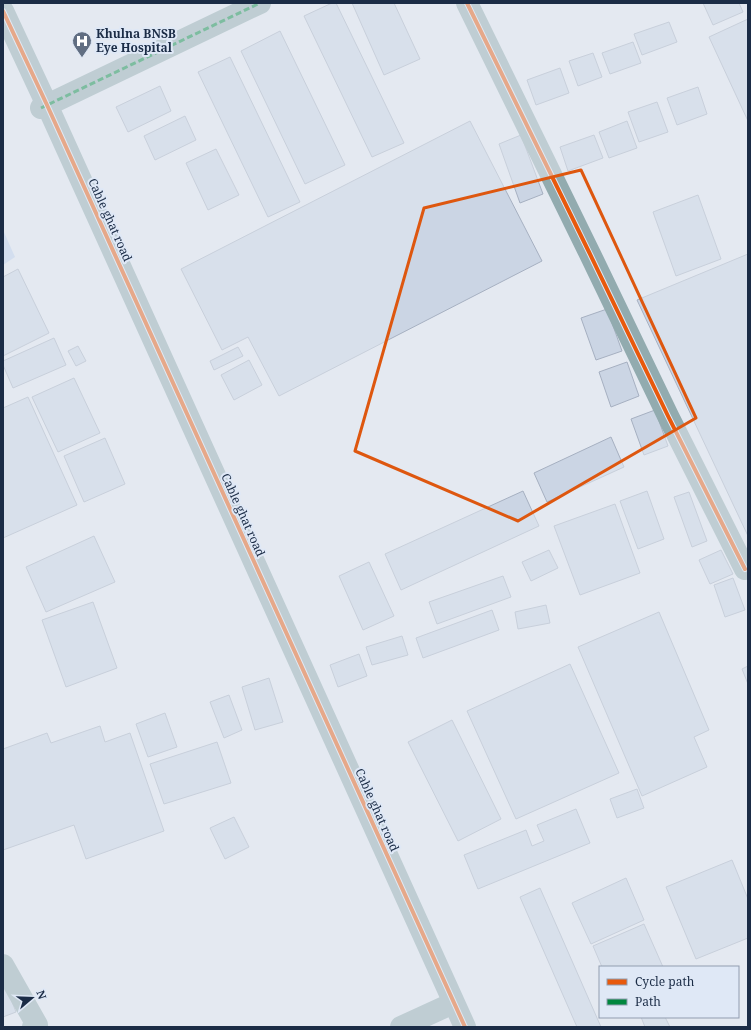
<svg xmlns="http://www.w3.org/2000/svg" width="751" height="1030" viewBox="0 0 751 1030" font-family="'Noto Serif',serif">
<style>
.water{fill:#bed1ee}
.building{fill:#cbd5e4;stroke:#a6b0c1}
.lines{fill:none;stroke-linecap:round;stroke-linejoin:round}
.minor{stroke:#92abaf;stroke-width:22}
.quiet{stroke:#00873e;stroke-width:3;stroke-dasharray:6 3;stroke-linecap:butt}
.cycleway-casing{stroke:#dfe8f6;stroke-width:6}
.cycleway{stroke:#e8590c;stroke-width:4}
.marked{fill:none;stroke:#de570f;stroke-width:3;stroke-linejoin:round}
.labels{text-anchor:middle;stroke-width:4;stroke-linejoin:round;paint-order:stroke}
.poi-label{font-size:12px;font-weight:bold;fill:#1b2c46;stroke:#dfe8f6;text-anchor:start}
.street-label{font-size:12px;fill:#1b2c46;stroke:#dfe8f6}
</style>
<rect width="100%" height="100%" fill="#e4e9f1"/>
<!-- water -->
<path class="water" d="M 3,230 L 15,257 L 3,265 Z"/>
<!-- building -->
<g class="building">
<path d="M 332,3 L 336,3 L 404,143 L 372,157 L 304,16 Z"/>
<path d="M 352,3 L 394,3 L 420,59 L 384,75 Z"/>
<path d="M 703,3 L 739,3 L 743,12 L 713,25 Z"/>
<path d="M 748,19 L 748,121 L 709,37 Z"/>
<path d="M 669,22 L 677,42 L 642,55 L 634,34 Z"/>
<path d="M 280,31 L 345,165 L 305,184 L 241,51 Z"/>
<path d="M 633,42 L 641,63 L 610,74 L 602,53 Z"/>
<path d="M 593,53 L 602,77 L 578,86 L 569,61 Z"/>
<path d="M 230,57 L 300,202 L 268,217 L 198,72 Z"/>
<path d="M 560,68 L 569,93 L 536,105 L 527,80 Z"/>
<path d="M 160,86 L 171,111 L 128,132 L 116,107 Z"/>
<path d="M 698,87 L 707,114 L 677,125 L 667,98 Z"/>
<path d="M 657,102 L 668,132 L 639,142 L 628,112 Z"/>
<path d="M 185,116 L 196,140 L 155,160 L 144,136 Z"/>
<path d="M 470,121 L 542,261 L 279,396 L 248,337 L 222,350 L 181,269 Z"/>
<path d="M 627,121 L 637,148 L 609,158 L 599,132 Z"/>
<path d="M 521,135 L 543,194 L 520,203 L 499,144 Z"/>
<path d="M 594,135 L 603,158 L 568,171 L 560,147 Z"/>
<path d="M 216,149 L 239,195 L 208,210 L 186,163 Z"/>
<path d="M 698,195 L 721,259 L 676,276 L 653,212 Z"/>
<path d="M 748,254 L 748,536 L 637,300 Z"/>
<path d="M 18,269 L 49,333 L 3,356 L 3,277 Z"/>
<path d="M 607,309 L 622,351 L 596,360 L 581,318 Z"/>
<path d="M 54,338 L 66,365 L 13,388 L 3,365 L 3,361 Z"/>
<path d="M 78,346 L 86,361 L 76,366 L 68,351 Z"/>
<path d="M 238,347 L 243,356 L 214,370 L 210,361 Z"/>
<path d="M 249,360 L 262,385 L 234,400 L 221,375 Z"/>
<path d="M 627,362 L 639,396 L 611,407 L 599,372 Z"/>
<path d="M 74,378 L 100,433 L 58,452 L 32,397 Z"/>
<path d="M 28,397 L 77,505 L 3,538 L 3,408 Z"/>
<path d="M 655,410 L 668,446 L 644,455 L 631,419 Z"/>
<path d="M 611,437 L 624,467 L 547,502 L 534,473 Z"/>
<path d="M 105,438 L 125,484 L 84,502 L 64,456 Z"/>
<path d="M 523,491 L 539,526 L 401,590 L 385,554 Z"/>
<path d="M 647,491 L 664,539 L 638,549 L 620,501 Z"/>
<path d="M 689,492 L 707,541 L 692,547 L 674,497 Z"/>
<path d="M 615,504 L 640,573 L 580,595 L 554,526 Z"/>
<path d="M 94,536 L 115,582 L 46,612 L 26,567 Z"/>
<path d="M 549,550 L 558,568 L 531,581 L 522,562 Z"/>
<path d="M 721,550 L 733,574 L 710,584 L 699,560 Z"/>
<path d="M 369,562 L 394,616 L 363,630 L 339,576 Z"/>
<path d="M 503,576 L 511,597 L 437,624 L 429,602 Z"/>
<path d="M 733,578 L 745,610 L 725,617 L 714,585 Z"/>
<path d="M 93,602 L 117,668 L 66,687 L 42,620 Z"/>
<path d="M 546,605 L 550,623 L 518,629 L 515,612 Z"/>
<path d="M 492,610 L 499,630 L 423,658 L 416,638 Z"/>
<path d="M 659,612 L 709,730 L 694,737 L 707,767 L 642,796 L 578,647 Z"/>
<path d="M 402,636 L 408,655 L 372,665 L 366,647 Z"/>
<path d="M 359,654 L 367,676 L 338,687 L 330,665 Z"/>
<path d="M 570,664 L 619,773 L 516,819 L 467,711 Z"/>
<path d="M 748,666 L 748,684 L 742,669 Z"/>
<path d="M 269,678 L 283,722 L 255,730 L 242,687 Z"/>
<path d="M 229,695 L 242,730 L 224,738 L 210,702 Z"/>
<path d="M 165,713 L 177,747 L 148,757 L 136,724 Z"/>
<path d="M 452,720 L 501,819 L 458,841 L 408,742 Z"/>
<path d="M 100,726 L 105,742 L 130,733 L 164,831 L 86,859 L 74,825 L 3,850 L 3,749 L 47,733 L 51,743 Z"/>
<path d="M 217,742 L 231,783 L 164,804 L 150,764 Z"/>
<path d="M 637,789 L 644,808 L 617,818 L 610,799 Z"/>
<path d="M 576,809 L 590,843 L 478,889 L 464,855 L 526,830 L 532,846 L 544,841 L 537,825 Z"/>
<path d="M 234,817 L 249,847 L 225,859 L 210,828 Z"/>
<path d="M 732,860 L 748,899 L 748,938 L 696,959 L 666,887 Z"/>
<path d="M 626,878 L 644,920 L 591,944 L 572,903 Z"/>
<path d="M 540,888 L 601,1027 L 577,1027 L 520,897 Z"/>
<path d="M 644,924 L 663,967 L 602,967 L 593,946 Z"/>
<path d="M 3,979 L 16,1012 L 3,1017 Z"/>
<path d="M 641,1017 L 665,1017 L 670,1027 L 645,1027 Z"/>
</g>
<g class="lines">
<!-- minor -->
<g class="minor">
<path d="M 467,3 L 589,252 L 668,416 L 745,569"/>
<path d="M 3,11 L 47,105 L 465,1027"/>
<path d="M 41,108 L 260,3"/>
<path d="M 3,965 L 37,1025 L 33,1027"/>
<path d="M 401,1027 L 449,1005"/>
</g>
<!-- quiet -->
<path class="quiet" d="M 41,108 L 260,3"/>
<defs>
<g id="cycleway">
<path d="M 467,3 L 589,252 L 668,416 L 745,569"/>
<path d="M 3,11 L 47,105 L 465,1027"/>
</g>
</defs>
<!-- cycleway casing -->
<use href="#cycleway" class="cycleway-casing"/>
<!-- cycleway -->
<use href="#cycleway" class="cycleway"/>
</g>
<!-- marked area -->
<path d="M0 0H751V1030H0ZM 581,170 L 696,418 L 518,521 L 355,451 L 424,208 Z" fill="#e4e9f1" fill-opacity=".55" fill-rule="evenodd"/>
<path class="marked" d="M 581,170 L 696,418 L 518,521 L 355,451 L 424,208 Z"/>
<!-- icons -->
<defs>
<symbol id="hospital-pin" viewBox="-11 -11 22 30"><path d="M0 17L-7.5 6A9.5 9.5 0 1 1 7.5 6Z" fill="#616e82" stroke="#dfe8f6"/><path d="M-5-5h3v3.5h4V-5h3V5h-3V1.5h-4V5h-3Z" fill="#fff"/></symbol>
</defs>
<g fill-rule="evenodd">
<use href="#hospital-pin" x="71" y="30" width="22" height="30"/>
</g>
<g class="labels">
<!-- poi labels -->
<g class="poi-label">
<text x="96" y="38">Khulna BNSB<tspan x="96" dy="14">Eye Hospital</tspan></text>
</g>
<!-- street labels -->
<g class="street-label">
<text transform="translate(110 220) rotate(66)" y="4">Cable ghat road</text>
<text transform="translate(243 515) rotate(66)" y="4">Cable ghat road</text>
<text transform="translate(377 810) rotate(66)" y="4">Cable ghat road</text>
</g>
</g>
<!-- border -->
<rect width="751" height="1030" fill="none" stroke="#1b2c46" stroke-width="8"/>
<!-- legend -->
<rect x="599" y="966" width="140" height="52" fill="#dfe8f6" stroke="#919db0"/>
<rect x="607" y="979" width="20" height="6" fill="#e8590c" stroke="#919db0"/>
<text x="635" y="986" font-size="12" fill="#1b2c46">Cycle path</text>
<rect x="607" y="999" width="20" height="6" fill="#00873e" stroke="#919db0"/>
<text x="635" y="1006" font-size="12" fill="#1b2c46">Path</text>
<!-- north arrow -->
<g transform="translate(32 998) rotate(71)" stroke="#dfe8f6" stroke-width="3" paint-order="stroke">
<path d="M0-3L7 15L0 10L-7 15Z" fill="#1b2c46"/>
<text y="-6" font-size="11" font-weight="bold" text-anchor="middle" fill="#1b2c46">N</text>
</g>
</svg>
